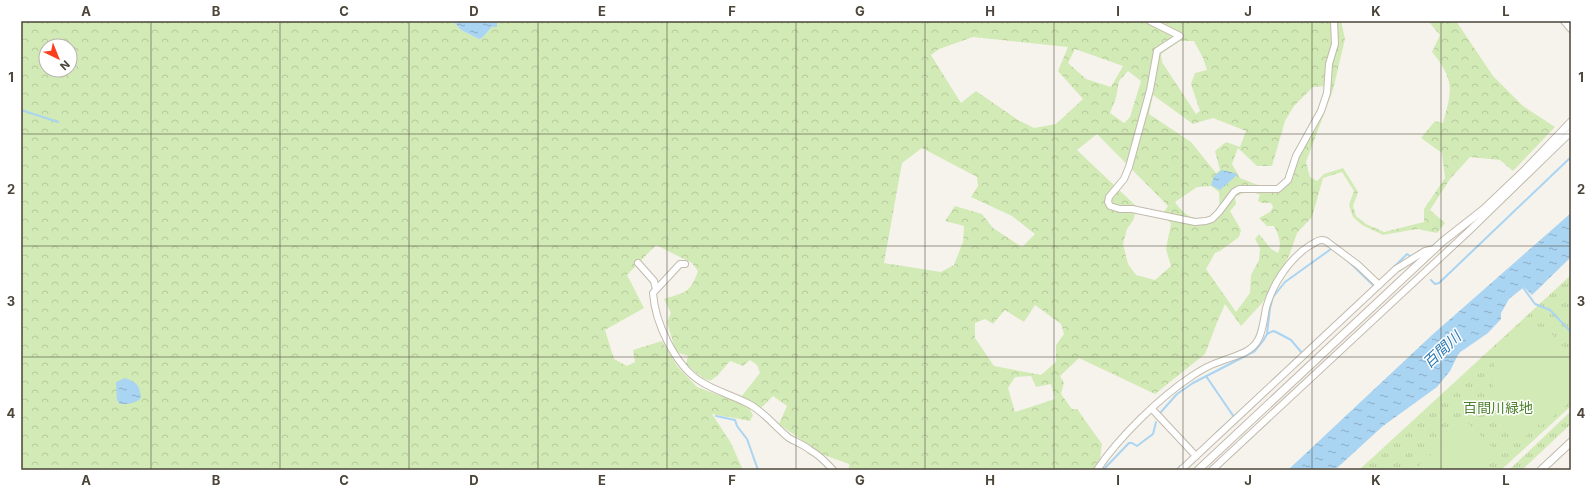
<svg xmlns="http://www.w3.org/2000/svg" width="1592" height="491" viewBox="0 0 1592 491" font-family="Inter,'Noto Sans JP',sans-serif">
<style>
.grass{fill:url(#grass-tufts)}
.forest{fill:url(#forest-crowns);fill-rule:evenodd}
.pitch{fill:#d2eab5}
.water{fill:url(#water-ripples)}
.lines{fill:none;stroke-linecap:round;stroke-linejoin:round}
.stream{stroke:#a9d4f2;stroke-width:2}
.minor-casing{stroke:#c2bbae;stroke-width:8}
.tertiary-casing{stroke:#c2bbae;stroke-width:9}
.minor{stroke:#fff;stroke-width:6}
.tertiary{stroke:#fff;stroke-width:7}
.grid{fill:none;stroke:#4b4439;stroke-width:1;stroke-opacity:0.55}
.labels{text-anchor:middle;stroke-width:3;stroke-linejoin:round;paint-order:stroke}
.park-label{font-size:14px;fill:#4a7f2a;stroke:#fff}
.water-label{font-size:15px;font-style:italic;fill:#2e7ab2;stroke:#fff}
.neatline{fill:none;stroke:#4b4439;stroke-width:1.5}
.grid-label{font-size:13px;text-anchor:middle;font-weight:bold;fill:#4b4439}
</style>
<defs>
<pattern id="grass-tufts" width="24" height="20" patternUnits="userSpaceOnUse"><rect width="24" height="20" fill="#d2eab5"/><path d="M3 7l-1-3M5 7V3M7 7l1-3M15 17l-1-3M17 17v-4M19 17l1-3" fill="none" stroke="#b6ca9c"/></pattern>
<pattern id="forest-crowns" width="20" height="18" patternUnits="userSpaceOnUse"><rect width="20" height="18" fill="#d2eab5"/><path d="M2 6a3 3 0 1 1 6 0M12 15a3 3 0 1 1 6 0" fill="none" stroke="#b6ca9c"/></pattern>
<pattern id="water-ripples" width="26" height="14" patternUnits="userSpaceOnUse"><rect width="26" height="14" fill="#a9d4f2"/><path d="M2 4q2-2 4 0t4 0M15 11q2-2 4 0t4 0" fill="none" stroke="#8caec5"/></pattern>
</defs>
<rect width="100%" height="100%" fill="#f6f3ec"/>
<!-- grass -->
<g class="grass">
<path d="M 1571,275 L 1571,406 L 1501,470 L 1359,470 Z"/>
<path d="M 1571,411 L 1571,424 L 1522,470 L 1509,470 Z"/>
</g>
<!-- forest -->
<path class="forest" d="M 21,21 L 453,21 L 461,30 L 479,39 L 482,38 L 492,27 L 497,27 L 497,21 L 1341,21 L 1345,39 L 1333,90 L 1306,162 L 1310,177 L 1317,181 L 1324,174 L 1343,168 L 1358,192 L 1353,206 L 1356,216 L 1366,224 L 1384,232 L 1424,222 L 1424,209 L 1445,178 L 1442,153 L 1421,138 L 1435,121 L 1443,123 C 1446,110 1452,95 1449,82 C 1447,72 1439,60 1432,52 L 1440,35 L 1428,21 L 1456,21 L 1493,76 L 1523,106 L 1555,127 L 1513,171 L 1500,160 L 1470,157 L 1450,179 L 1430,210 L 1445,223 L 1437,233 L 1417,229 L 1383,235 L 1362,225 L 1353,217 L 1349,205 L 1354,191 L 1342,172 L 1323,178 L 1312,217 L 1297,233 L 1289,256 L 1263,302 L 1241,326 L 1225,304 L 1218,320 L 1205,354 L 1155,394 L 1079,358 L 1060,376 L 1064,383 L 1061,394 L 1072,409 L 1077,409 L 1102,444 L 1100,459 L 1093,470 L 849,470 L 849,464 L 821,454 L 779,424 L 787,406 L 773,396 L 760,409 L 741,397 L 760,373 L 757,365 L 750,360 L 743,366 L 730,361 L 717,376 L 710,381 L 703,378 L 686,364 L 688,356 L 676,352 L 667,322 L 671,313 L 664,299 C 685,292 690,294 698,271 L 692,263 L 656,245 L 627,275 L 644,308 L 605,330 L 614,359 L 627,366 L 635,362 L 633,350 L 662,341 L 677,366 L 697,387 L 748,406 L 753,415 L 750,421 L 712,414 L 731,443 L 743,470 L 21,470 ZM 973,37 L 1068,47 L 1058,71 L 1083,99 L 1056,124 L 1034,128 L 1018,120 L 976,91 L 961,103 L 931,55 L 939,49 ZM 1180,41 L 1194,41 L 1203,58 L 1207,70 L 1195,73 L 1191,84 L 1200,111 L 1196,114 L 1162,62 L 1161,54 ZM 46,46 L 70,46 L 70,70 L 46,70 ZM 1075,49 L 1123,66 L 1111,87 L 1086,79 L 1068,63 ZM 1128,71 L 1141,81 L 1130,117 L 1124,123 L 1110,113 L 1116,98 L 1119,81 ZM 1325,86 L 1324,95 L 1314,118 L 1292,160 L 1287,176 L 1279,188 L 1263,187 L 1240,178 L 1232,164 L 1238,148 L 1257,166 L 1272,166 L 1285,121 L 1294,106 L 1313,87 ZM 1153,95 L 1193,124 L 1213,118 L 1246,131 L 1240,147 L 1226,142 L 1215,151 L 1220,170 L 1216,173 L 1191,142 L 1149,114 ZM 1097,134 L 1168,206 L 1163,213 L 1171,224 L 1166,249 L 1171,266 L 1155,280 L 1136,275 L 1128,264 L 1123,244 L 1127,229 L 1134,219 L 1136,206 L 1077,150 ZM 922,148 L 977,177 L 978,186 L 971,197 L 1012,216 L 1035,234 L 1022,247 L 993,228 L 982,214 L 955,206 L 945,221 L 964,226 L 963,242 L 954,265 L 941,272 L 884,263 L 902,163 ZM 1211,186 L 1219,192 C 1219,197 1220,203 1219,208 C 1214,221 1195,221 1186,214 C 1182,211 1178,206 1175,202 L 1197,187 ZM 1250,192 L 1259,194 L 1260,196 L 1259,197 L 1258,201 L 1262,203 L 1271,203 L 1273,207 L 1270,212 L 1259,218 L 1267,226 L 1274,226 C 1279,235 1282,244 1278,253 L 1271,249 L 1259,234 L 1255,239 L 1260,248 L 1259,260 L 1251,275 L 1250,293 L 1236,312 L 1206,269 L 1215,253 L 1220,251 L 1239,237 L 1241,230 L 1230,211 L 1236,204 L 1235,197 L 1243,193 ZM 1035,305 L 1061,324 L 1064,334 L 1056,345 L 1056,362 L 1041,375 L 994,366 L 975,338 L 975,323 L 985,319 L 993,324 L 1005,310 L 1024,322 ZM 1031,376 L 1036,387 L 1051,384 L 1055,399 L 1015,412 L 1008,388 L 1015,377 Z"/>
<!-- pitch -->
<g class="pitch">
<path d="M 1530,318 L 1541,329 L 1544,326 L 1571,355 L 1571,401 L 1549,420 L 1540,427 L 1538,424 L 1529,431 L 1530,433 L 1520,440 C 1516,437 1511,434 1508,430 C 1489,406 1488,369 1503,343 C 1509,332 1520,325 1530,318 Z"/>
<path d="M 1467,422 L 1497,452 L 1477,470 L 1414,470 Z"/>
</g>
<!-- water -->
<g class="water">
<path d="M 453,21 L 497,21 L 497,27 L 492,27 L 482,38 L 479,39 L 461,30 Z"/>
<path d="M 1222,170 L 1235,173 L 1237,175 L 1220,190 L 1211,185 L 1214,176 Z"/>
<path d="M 1571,213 L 1571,257 L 1532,295 L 1524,287 L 1509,299 L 1501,313 L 1501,319 L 1488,333 L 1459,353 L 1450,371 L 1437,387 L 1383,426 L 1337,468 L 1288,470 L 1432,335 Z"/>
<path d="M 125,378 C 138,383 139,385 141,398 C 135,404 128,404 120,404 L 117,400 L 116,382 Z"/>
</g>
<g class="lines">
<!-- stream -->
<g class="stream">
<path d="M 1568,21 L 1571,24"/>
<path d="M 21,110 L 58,122"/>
<path d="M 1346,259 L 1374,286"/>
<path d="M 1393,268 L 1407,254 L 1410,256"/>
<path d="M 1431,280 L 1435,284 L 1439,283 L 1571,157"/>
<path d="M 1522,286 L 1535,304 L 1550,310 L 1571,332"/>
<path d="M 1267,334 L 1273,331 L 1276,332 L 1291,340 L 1302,353"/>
<path d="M 1206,376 L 1234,417"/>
<path d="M 1161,412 L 1177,394 L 1193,383 L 1255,351 L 1263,341 L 1267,334 L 1270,308 L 1273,297 L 1285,282 L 1331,249 L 1332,249"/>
<path d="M 716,416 L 735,420 L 737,426 L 747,439 L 758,470"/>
<path d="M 1216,433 L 1308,348"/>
<path d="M 1103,470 L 1129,443 L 1132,443 L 1137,446 L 1153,434 L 1156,422"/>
<path d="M 1177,470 L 1180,466"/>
</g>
<defs>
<g id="minor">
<path d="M 1150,21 L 1180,36 L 1157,51 L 1150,90 L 1129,167 L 1124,179 L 1109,197 L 1108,202 L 1110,206 L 1120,209 L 1132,209 L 1195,222 L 1206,221 L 1212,219 L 1219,212 L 1234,192 L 1239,189 L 1278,189 L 1288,180 L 1296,156 L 1321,111 L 1327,93 L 1329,64 L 1335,44 L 1334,21"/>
<path d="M 1564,21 L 1571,29"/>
<path d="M 638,263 L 654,281 L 656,289"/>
<path d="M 685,264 L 680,264 L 653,293 C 655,323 675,365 700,381 C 715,391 732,395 747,403 C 764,411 775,427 789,438 C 796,442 804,445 810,450 C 819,455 826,462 833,470"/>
<path d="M 1152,409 L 1196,456"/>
<path d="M 1097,470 C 1118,438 1160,397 1192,376 C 1201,370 1209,365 1219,362 C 1233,356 1250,354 1258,340 C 1263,331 1264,318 1266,308 C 1272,285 1289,259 1309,246 C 1315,243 1319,238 1326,241 L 1358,265 L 1379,285"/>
<path d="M 1181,470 L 1396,269 L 1425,251 L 1435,249"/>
<path d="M 1212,470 L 1469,231 L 1571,132"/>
</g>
<g id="tertiary">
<path d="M 1198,470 L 1442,242 L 1484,209 L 1525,170 L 1571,122"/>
<path d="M 1541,470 L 1571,442"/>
</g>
</defs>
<!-- minor casing -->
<use href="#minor" class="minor-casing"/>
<!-- tertiary casing -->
<use href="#tertiary" class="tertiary-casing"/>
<!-- minor -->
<use href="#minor" class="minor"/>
<!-- tertiary -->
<use href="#tertiary" class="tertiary"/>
</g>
<!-- grid -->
<path class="grid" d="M 151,21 L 151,470M 280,21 L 280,470M 409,21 L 409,470M 538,21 L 538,470M 667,21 L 667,470M 796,21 L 796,470M 925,21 L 925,470M 1054,21 L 1054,470M 1183,21 L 1183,470M 1312,21 L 1312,470M 1441,21 L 1441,470M 21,134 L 1571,134M 21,246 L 1571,246M 21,357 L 1571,357"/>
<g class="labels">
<!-- park labels -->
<g class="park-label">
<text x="1498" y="413">百間川緑地</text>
</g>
<!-- water labels -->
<g class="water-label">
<text transform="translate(1442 350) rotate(-43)" y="5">百間川</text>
</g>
</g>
<!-- border -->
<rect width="1592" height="491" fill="none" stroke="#ffffff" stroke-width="44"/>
<!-- north arrow -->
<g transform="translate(58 58) rotate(137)"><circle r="19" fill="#ffffff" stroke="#b7b4b0"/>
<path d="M0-3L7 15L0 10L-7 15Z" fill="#fc3f1d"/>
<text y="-6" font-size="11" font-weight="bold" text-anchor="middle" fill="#4b4439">N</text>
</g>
<rect x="22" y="22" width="1548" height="447" class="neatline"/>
<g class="grid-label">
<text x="86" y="16">A</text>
<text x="216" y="16">B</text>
<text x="344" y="16">C</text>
<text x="474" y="16">D</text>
<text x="602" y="16">E</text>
<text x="732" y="16">F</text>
<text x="860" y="16">G</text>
<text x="990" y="16">H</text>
<text x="1118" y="16">I</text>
<text x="1248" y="16">J</text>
<text x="1376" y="16">K</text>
<text x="1506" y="16">L</text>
<text x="11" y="82">1</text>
<text x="1581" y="82">1</text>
<text x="11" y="194">2</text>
<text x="1581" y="194">2</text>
<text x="11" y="306">3</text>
<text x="1581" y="306">3</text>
<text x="11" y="418">4</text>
<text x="1581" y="418">4</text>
<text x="86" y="485">A</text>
<text x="216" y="485">B</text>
<text x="344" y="485">C</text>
<text x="474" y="485">D</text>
<text x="602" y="485">E</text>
<text x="732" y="485">F</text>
<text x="860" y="485">G</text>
<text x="990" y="485">H</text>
<text x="1118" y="485">I</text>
<text x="1248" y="485">J</text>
<text x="1376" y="485">K</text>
<text x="1506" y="485">L</text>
</g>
</svg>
